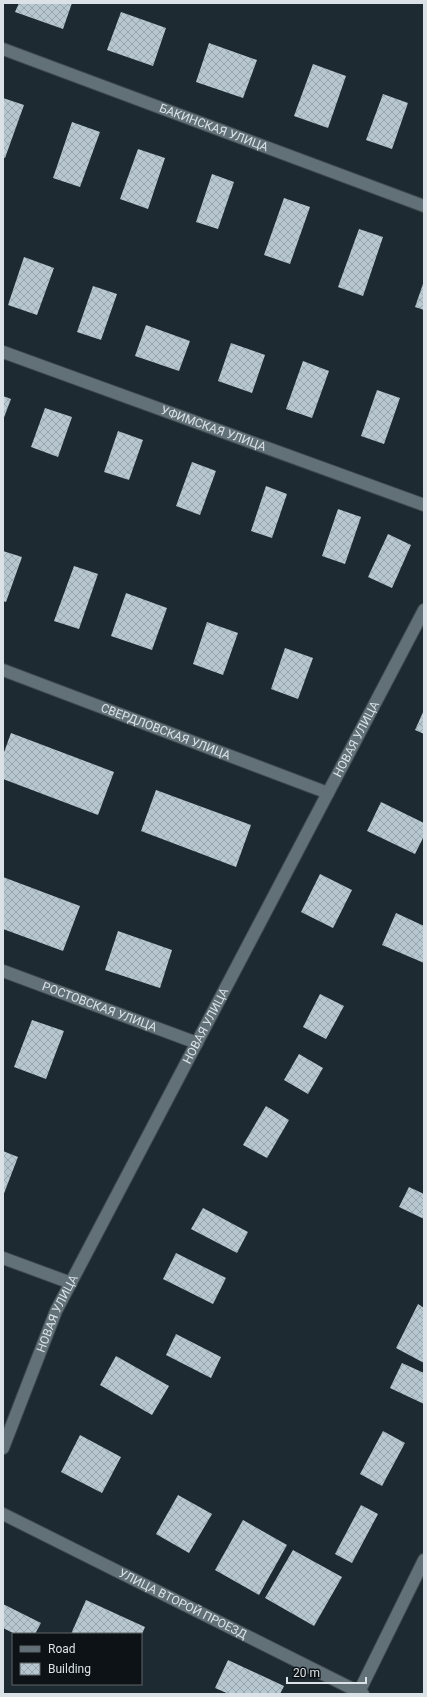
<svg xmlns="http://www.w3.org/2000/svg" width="427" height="1697" viewBox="0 0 427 1697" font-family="Roboto,sans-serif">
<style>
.building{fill:url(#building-cross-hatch)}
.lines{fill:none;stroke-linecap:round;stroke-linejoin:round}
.minor-casing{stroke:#3e484e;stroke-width:14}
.minor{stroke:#627078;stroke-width:12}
.labels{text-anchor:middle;stroke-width:4;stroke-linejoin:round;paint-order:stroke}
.street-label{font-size:12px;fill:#dbe2e7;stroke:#0c1215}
</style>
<defs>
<pattern id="building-cross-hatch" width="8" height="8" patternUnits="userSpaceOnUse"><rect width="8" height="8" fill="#b7c7d0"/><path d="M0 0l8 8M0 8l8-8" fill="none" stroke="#9aa6ad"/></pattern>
</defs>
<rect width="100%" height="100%" fill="#1e2a31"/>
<!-- building -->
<g class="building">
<path d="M 19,3 L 72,3 L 63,29 L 15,12 Z"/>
<path d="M 121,12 L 166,28 L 153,66 L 107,50 Z"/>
<path d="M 209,43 L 257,60 L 243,98 L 196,82 Z"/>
<path d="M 313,64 L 346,76 L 328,128 L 294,116 Z"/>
<path d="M 383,94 L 408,103 L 392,149 L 366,140 Z"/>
<path d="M 3,98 L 24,105 L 5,158 L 3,157 Z"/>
<path d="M 72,122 L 100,132 L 80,187 L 53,178 Z"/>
<path d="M 138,149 L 165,158 L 148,209 L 120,199 Z"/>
<path d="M 212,174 L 234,182 L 218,229 L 196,222 Z"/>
<path d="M 284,198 L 310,207 L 290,264 L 264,255 Z"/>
<path d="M 359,229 L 383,237 L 363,296 L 338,287 Z"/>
<path d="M 24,257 L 54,268 L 37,315 L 8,305 Z"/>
<path d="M 424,281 L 424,310 L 415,307 Z"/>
<path d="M 93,286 L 117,294 L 101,340 L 77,332 Z"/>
<path d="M 146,325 L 190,341 L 179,371 L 135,356 Z"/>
<path d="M 231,343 L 265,355 L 252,393 L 218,381 Z"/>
<path d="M 303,361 L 329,371 L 312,418 L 286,409 Z"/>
<path d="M 377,390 L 400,398 L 384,444 L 361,436 Z"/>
<path d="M 3,396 L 11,399 L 3,420 Z"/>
<path d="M 45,408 L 72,417 L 58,457 L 31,447 Z"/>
<path d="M 118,431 L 143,440 L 129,480 L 104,472 Z"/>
<path d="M 192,462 L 216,471 L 200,515 L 176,506 Z"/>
<path d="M 266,486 L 287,494 L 272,538 L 251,531 Z"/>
<path d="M 338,509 L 361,517 L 345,564 L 322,556 Z"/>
<path d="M 388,534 L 411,545 L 392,588 L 368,577 Z"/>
<path d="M 3,551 L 22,557 L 6,602 L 3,601 Z"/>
<path d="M 74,566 L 98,574 L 79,629 L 54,621 Z"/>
<path d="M 126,593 L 167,608 L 152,650 L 111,636 Z"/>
<path d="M 207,622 L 238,633 L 223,675 L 193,664 Z"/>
<path d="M 285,648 L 313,658 L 298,699 L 271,689 Z"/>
<path d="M 424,710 L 424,734 L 415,730 Z"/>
<path d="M 11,733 L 114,772 L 98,815 L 3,779 L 3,755 Z"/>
<path d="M 156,790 L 251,825 L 236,867 L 141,831 Z"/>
<path d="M 381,802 L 424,823 L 424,836 L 415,854 L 367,831 Z"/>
<path d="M 320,874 L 352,890 L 333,928 L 301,912 Z"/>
<path d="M 3,877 L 80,906 L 63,951 L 3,929 Z"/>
<path d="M 396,913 L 424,926 L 424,963 L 382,945 Z"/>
<path d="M 118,931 L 172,950 L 160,988 L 105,970 Z"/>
<path d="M 320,994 L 344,1006 L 326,1039 L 303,1027 Z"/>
<path d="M 32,1020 L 64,1031 L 46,1079 L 14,1067 Z"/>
<path d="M 299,1054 L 323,1068 L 308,1094 L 284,1080 Z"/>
<path d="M 266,1106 L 289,1120 L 267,1158 L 243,1145 Z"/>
<path d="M 3,1151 L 18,1157 L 3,1196 Z"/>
<path d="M 409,1187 L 424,1194 L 424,1219 L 399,1207 Z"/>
<path d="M 203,1208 L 248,1232 L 237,1253 L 191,1229 Z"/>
<path d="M 176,1253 L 226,1278 L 213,1304 L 163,1279 Z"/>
<path d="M 418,1304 L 424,1308 L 424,1363 L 396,1348 Z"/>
<path d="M 176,1334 L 221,1357 L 211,1378 L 166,1355 Z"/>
<path d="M 116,1356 L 169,1386 L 152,1415 L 100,1385 Z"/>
<path d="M 402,1363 L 424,1373 L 424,1404 L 390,1388 Z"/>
<path d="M 383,1431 L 405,1443 L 382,1486 L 360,1474 Z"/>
<path d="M 80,1435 L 121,1457 L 102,1493 L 61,1472 Z"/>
<path d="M 178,1495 L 212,1514 L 189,1553 L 156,1534 Z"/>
<path d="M 361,1505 L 378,1514 L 352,1563 L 335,1554 Z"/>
<path d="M 243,1520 L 287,1545 L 259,1595 L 215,1570 Z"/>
<path d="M 293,1550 L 342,1577 L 314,1626 L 265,1598 Z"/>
<path d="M 86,1600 L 145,1627 L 142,1634 L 71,1634 Z"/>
<path d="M 3,1604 L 41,1623 L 35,1634 L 15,1634 L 3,1628 Z"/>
<path d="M 228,1660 L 284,1686 L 280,1694 L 229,1694 L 215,1688 Z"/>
</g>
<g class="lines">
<defs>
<g id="minor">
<path id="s1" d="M 3,49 L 424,206"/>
<path id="s2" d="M 3,352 L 424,505"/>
<path id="s3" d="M 3,670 L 328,793"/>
<path id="s4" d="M 3,971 L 197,1043"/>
<path d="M 3,1258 L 71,1283"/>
<path id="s5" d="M 3,1448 L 56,1311 L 424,610"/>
<path id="s6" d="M 3,1514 L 363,1694"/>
<path d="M 358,1694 L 424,1560"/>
</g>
</defs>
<!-- minor casing -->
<use href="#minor" class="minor-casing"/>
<!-- minor -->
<use href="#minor" class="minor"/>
</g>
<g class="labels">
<!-- street labels -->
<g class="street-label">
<text dy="4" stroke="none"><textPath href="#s1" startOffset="225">БАКИНСКАЯ УЛИЦА</textPath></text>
<text dy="4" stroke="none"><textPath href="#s2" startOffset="224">УФИМСКАЯ УЛИЦА</textPath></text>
<text dy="4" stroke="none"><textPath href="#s3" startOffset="174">СВЕРДЛОВСКАЯ УЛИЦА</textPath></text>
<text dy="4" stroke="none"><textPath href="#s5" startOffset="793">НОВАЯ УЛИЦА</textPath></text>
<text dy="4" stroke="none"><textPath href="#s4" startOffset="103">РОСТОВСКАЯ УЛИЦА</textPath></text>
<text dy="4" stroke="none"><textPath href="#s5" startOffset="469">НОВАЯ УЛИЦА</textPath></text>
<text dy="4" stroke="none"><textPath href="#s5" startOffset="145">НОВАЯ УЛИЦА</textPath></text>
<text dy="4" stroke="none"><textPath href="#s6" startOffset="201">УЛИЦА ВТОРОЙ ПРОЕЗД</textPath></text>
</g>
</g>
<!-- border -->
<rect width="427" height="1697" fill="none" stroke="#dbe2e7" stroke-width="8"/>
<!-- legend -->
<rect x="12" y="1633" width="130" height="52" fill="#0c1215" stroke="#5f6569"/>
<rect x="20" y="1646" width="20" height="6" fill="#627078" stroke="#5f6569"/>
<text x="48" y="1653" font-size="12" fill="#dbe2e7">Road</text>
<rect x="20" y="1663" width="20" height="12" fill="url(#building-cross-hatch)" stroke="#5f6569"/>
<text x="48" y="1673" font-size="12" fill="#dbe2e7">Building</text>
<!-- scale -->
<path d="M287 1677v6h79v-6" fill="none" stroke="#dbe2e7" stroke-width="2"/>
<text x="293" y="1677" font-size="12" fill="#dbe2e7" stroke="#0c1215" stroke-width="3" paint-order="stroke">20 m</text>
</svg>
